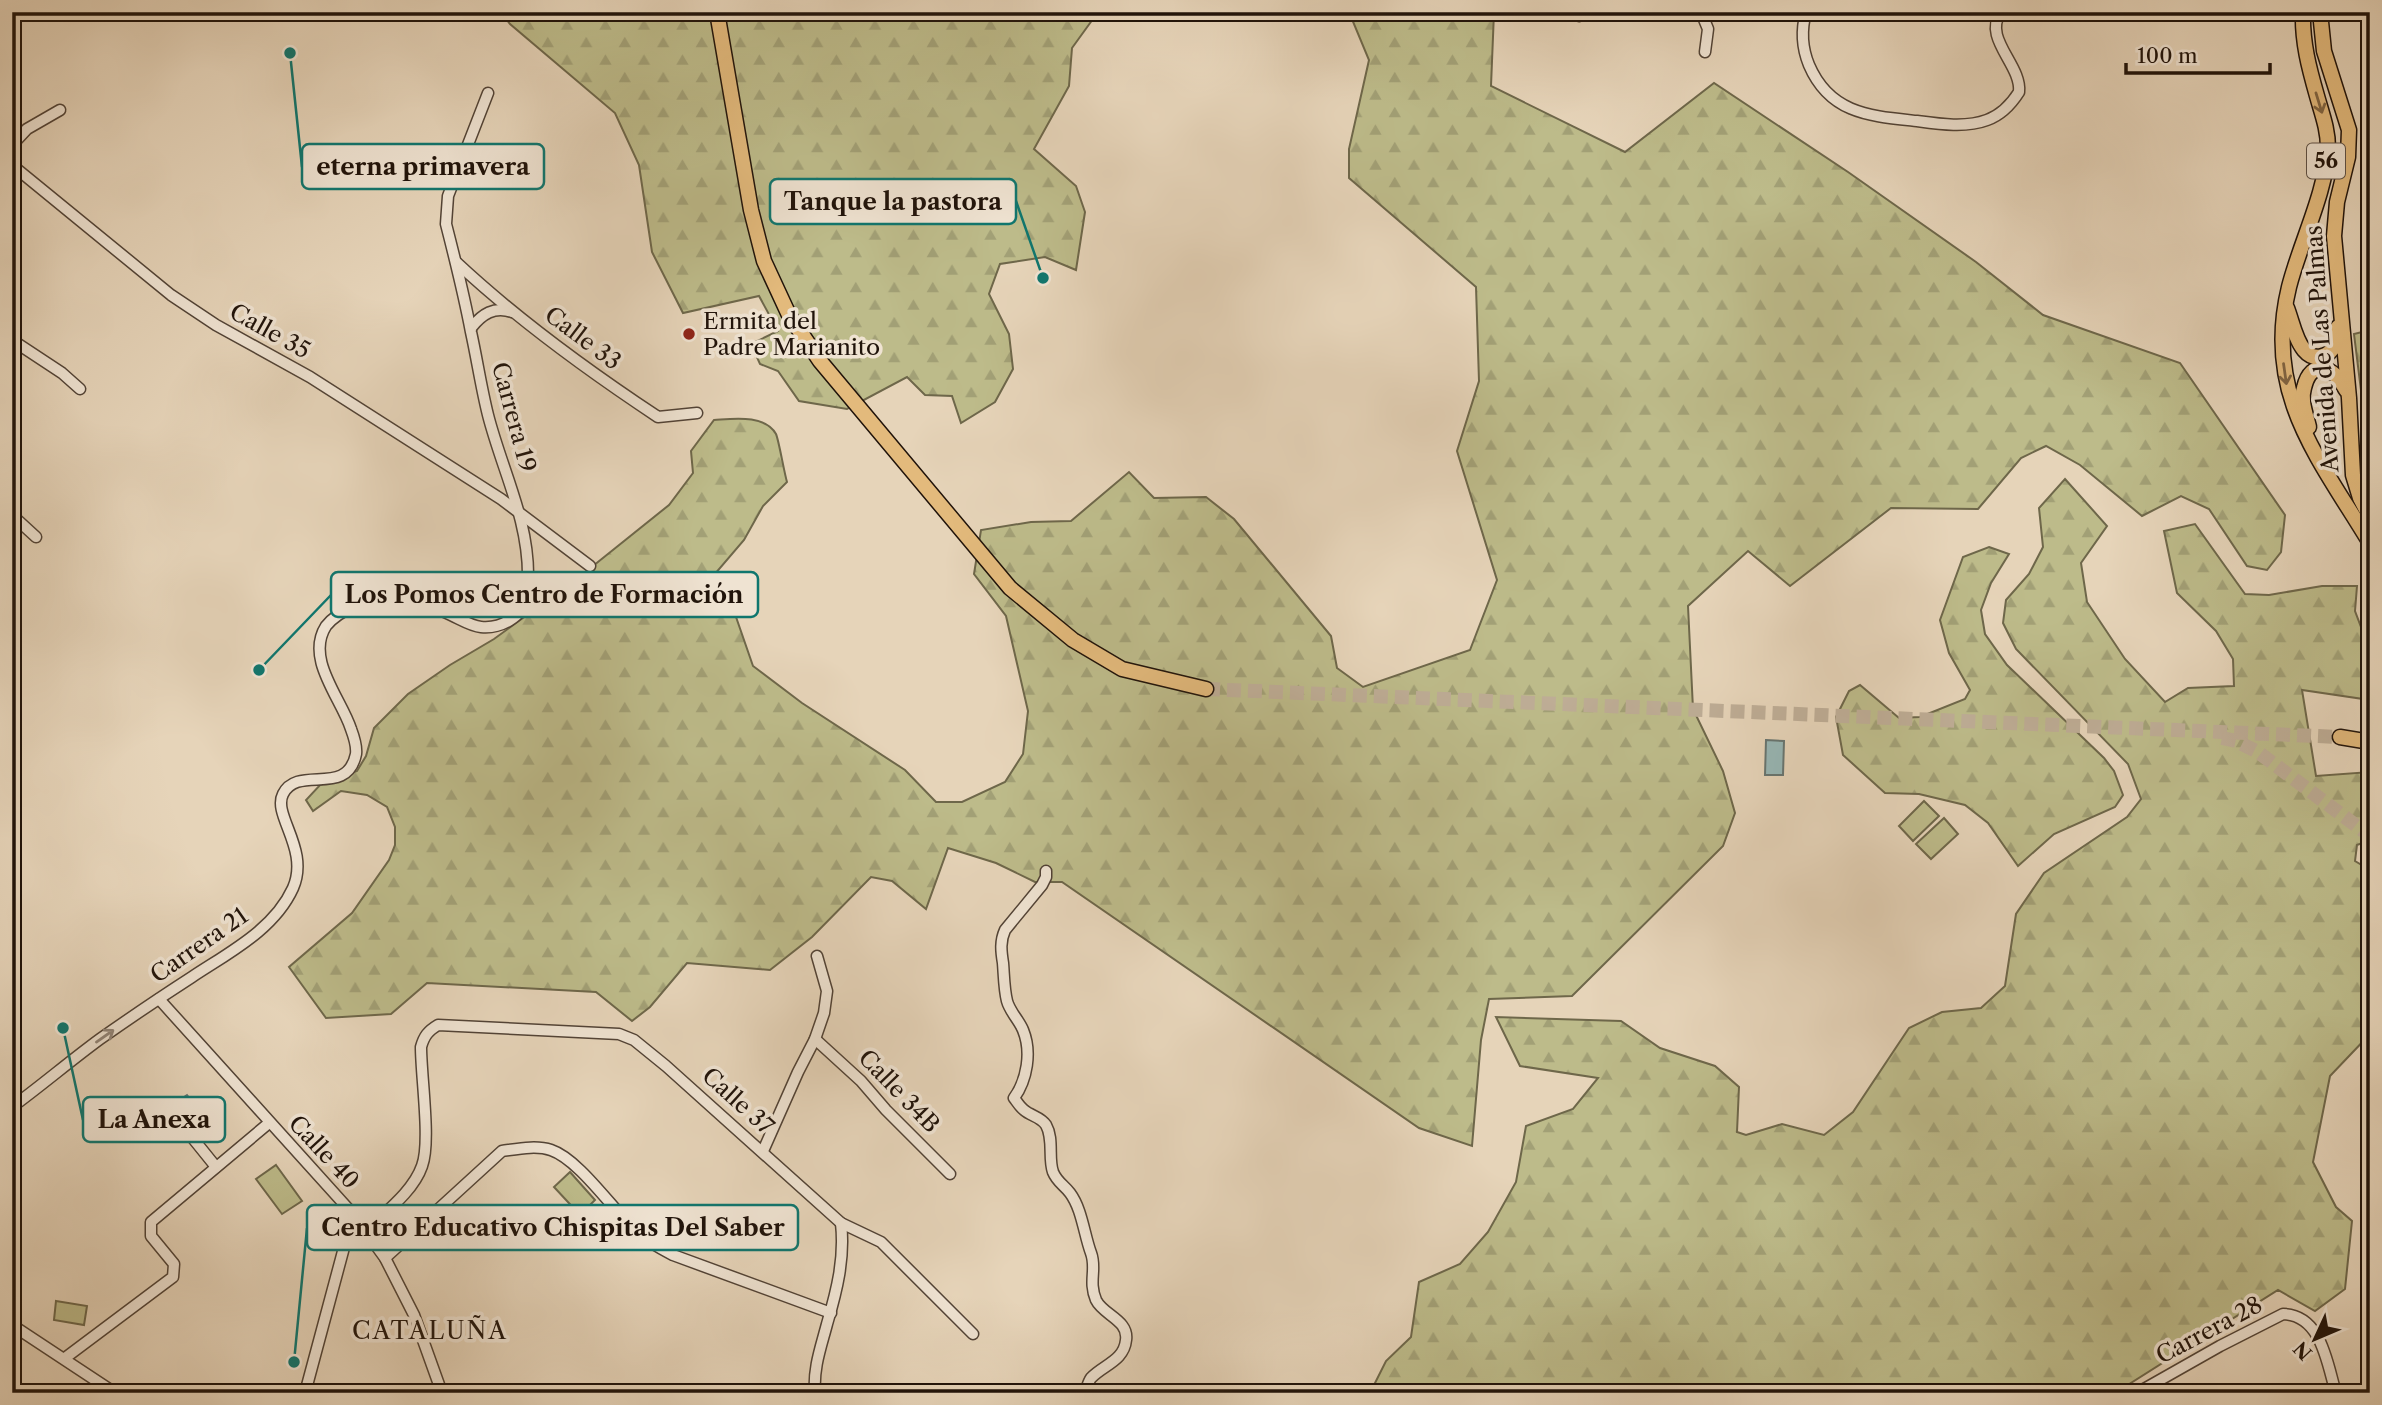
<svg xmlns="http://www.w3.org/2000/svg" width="2382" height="1405" viewBox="0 0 2382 1405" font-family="'Libre Caslon Text',serif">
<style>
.forest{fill:url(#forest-firs);stroke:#6e674a;stroke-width:2}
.pitch{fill:#bdbb8a;stroke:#6e674a;stroke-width:2}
.water{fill:#97b7b6;stroke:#677571;stroke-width:2}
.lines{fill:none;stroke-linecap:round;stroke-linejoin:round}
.major-tunnel{stroke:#bead96;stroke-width:14;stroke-dasharray:14 7;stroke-linecap:butt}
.minor-casing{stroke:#524336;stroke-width:13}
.major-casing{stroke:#20130a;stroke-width:17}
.minor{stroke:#efe3d2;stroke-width:10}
.major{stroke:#e3ba7c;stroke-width:14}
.oneway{stroke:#826643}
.oneway2{stroke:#928578}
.poi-dot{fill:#8f2418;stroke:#efe3d2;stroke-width:2.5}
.labels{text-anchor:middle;stroke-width:7;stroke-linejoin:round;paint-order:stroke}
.shield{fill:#efe3d2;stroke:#5e5146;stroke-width:2}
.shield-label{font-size:21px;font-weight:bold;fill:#20130a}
.poi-label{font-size:23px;fill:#20130a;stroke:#efe3d2;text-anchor:start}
.street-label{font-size:23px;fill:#20130a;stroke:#efe3d2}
.neighbourhood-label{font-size:24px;letter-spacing:2px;fill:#20130a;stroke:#efe3d2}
.leader{fill:none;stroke:#0f766e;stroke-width:2.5}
.callout-dot{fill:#0f766e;stroke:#efe3d2;stroke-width:2.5}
.callout{fill:#efe3d2;stroke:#0f766e;stroke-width:2.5}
.callout-label{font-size:24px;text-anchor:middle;font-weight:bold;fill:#20130a}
</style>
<defs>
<pattern id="forest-firs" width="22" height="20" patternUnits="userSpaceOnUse" patternTransform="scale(1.75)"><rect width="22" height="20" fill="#bdbb8a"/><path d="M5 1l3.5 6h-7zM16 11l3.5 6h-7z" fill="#a2a076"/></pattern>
</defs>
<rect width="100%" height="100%" fill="#e6d4b9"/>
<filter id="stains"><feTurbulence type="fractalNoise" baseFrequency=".00286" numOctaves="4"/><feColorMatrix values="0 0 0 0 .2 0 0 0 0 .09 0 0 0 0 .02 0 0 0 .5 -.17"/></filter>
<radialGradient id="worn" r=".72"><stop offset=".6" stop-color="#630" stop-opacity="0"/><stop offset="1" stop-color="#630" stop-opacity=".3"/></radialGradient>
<!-- forest -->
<g class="forest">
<path d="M 501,12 L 1098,12 L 1072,48 L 1069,86 L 1034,149 L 1076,186 L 1085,212 L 1076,270 L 1045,257 L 1000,264 L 989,294 L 1009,334 L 1013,369 L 995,402 L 961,423 L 952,396 L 925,395 L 907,377 L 847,409 L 799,401 L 778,371 L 760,364 L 751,344 L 778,331 L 759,296 L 683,313 L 652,252 L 639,165 L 615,113 L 510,24 Z"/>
<path d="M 1349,12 L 1494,12 L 1491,86 L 1625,152 L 1714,83 L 1848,172 L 1976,262 L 2043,315 L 2180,363 L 2285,515 L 2281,552 L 2267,570 L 2247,566 L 2209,509 L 2181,496 L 2142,516 L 2080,465 L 2046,446 L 2021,458 L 1978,509 L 1891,508 L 1790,586 L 1748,551 L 1688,606 L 1693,709 L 1723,771 L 1735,813 L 1723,846 L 1572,996 L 1489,999 L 1481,1040 L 1472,1146 L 1419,1128 L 1062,882 L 1035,882 L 996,863 L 948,848 L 926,909 L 892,881 L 871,877 L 812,937 L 770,970 L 687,963 L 650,1007 L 632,1021 L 596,992 L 427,983 L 391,1014 L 326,1018 L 289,967 L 352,913 L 389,860 L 395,845 L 395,827 L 387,807 L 367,795 L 341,791 L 313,811 L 306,800 L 320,785 L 357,771 L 366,756 L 374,728 L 408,694 L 450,665 L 494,639 L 578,578 L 669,505 L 693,473 L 691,451 L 714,420 C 732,419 765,414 776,434 C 779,441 784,472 787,482 L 763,506 L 744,540 L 708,582 L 736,617 L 753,666 L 802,703 L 905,770 L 936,802 L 962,802 L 1005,782 L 1023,754 L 1028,711 L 1006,616 L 974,574 L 981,530 L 1031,522 L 1071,521 L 1129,472 L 1154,498 L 1206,497 L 1234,519 L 1331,636 L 1337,668 L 1363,687 L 1470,650 L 1497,580 L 1457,451 L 1479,381 L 1476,287 L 1349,178 L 1349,149 L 1369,60 Z"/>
<path d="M 2370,330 L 2370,463 L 2354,334 Z"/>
<path d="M 2065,479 L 2107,526 L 2081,563 L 2087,602 L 2125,659 L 2165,702 L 2188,688 L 2234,686 L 2233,659 L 2216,631 L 2177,593 L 2164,531 L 2195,524 L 2245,594 L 2269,595 L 2322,586 L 2357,586 L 2355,611 L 2370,651 L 2370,700 L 2302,690 L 2316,776 L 2370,772 L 2370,840 L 2357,845 L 2355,861 L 2370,870 L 2370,1034 L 2330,1076 L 2313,1162 L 2336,1207 L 2352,1221 L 2345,1289 L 2315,1311 L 2278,1290 L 2115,1393 L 1370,1393 L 1386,1361 L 1411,1337 L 1419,1282 L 1460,1264 L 1488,1232 L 1516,1182 L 1526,1126 L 1573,1109 L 1598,1078 L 1520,1066 L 1496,1017 L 1621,1021 L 1660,1048 L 1715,1066 L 1739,1087 L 1737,1132 L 1746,1135 L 1782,1124 L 1824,1135 L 1853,1112 L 1909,1028 L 1942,1012 L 1981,1008 L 2005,986 L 2016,914 L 2044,873 L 2127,817 L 2141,799 L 2128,764 L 2016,649 L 2003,623 L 2006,600 L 2029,574 L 2043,547 L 2039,508 Z"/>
<path d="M 1989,547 L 2009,554 L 1991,583 L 1981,610 L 1985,634 L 2007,665 L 2104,758 L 2114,771 L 2123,795 L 2115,807 L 2054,834 L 2018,866 L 1988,823 L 1965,805 L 1919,794 L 1885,793 L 1843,755 L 1836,717 L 1849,691 L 1860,685 L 1899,718 L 1920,717 L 1965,699 L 1970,690 L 1949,653 L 1940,620 L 1963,557 Z"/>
</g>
<!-- pitch -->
<g class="pitch">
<path d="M 1924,801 L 1939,816 L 1913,841 L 1899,826 Z"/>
<path d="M 1944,818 L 1958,834 L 1931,859 L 1916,844 Z"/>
<path d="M 276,1165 L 302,1201 L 282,1214 L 256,1179 Z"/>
<path d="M 570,1172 L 595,1200 L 580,1215 L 554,1187 Z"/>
<path d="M 56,1301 L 87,1306 L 84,1325 L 54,1320 Z"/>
</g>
<!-- water -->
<g class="water">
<path d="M 1766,740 L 1784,741 L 1783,775 L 1765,775 Z"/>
<path d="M 187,1095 L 197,1108 L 172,1125 L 163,1111 Z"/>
</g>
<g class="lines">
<!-- major-tunnel -->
<g class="major-tunnel">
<path d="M 1206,689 L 2340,737"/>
<path d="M 2222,738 L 2236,741 L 2258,752 L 2370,836"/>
</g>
<defs>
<g id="minor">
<path d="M 1574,12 L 1579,16"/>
<path d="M 1701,12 L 1708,29 L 1705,52"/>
<path d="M 1806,12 C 1801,30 1802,48 1809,65 C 1830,114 1870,116 1917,121 C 1939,124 1966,128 1987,120 C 2001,115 2012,103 2019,92 C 2022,65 1982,38 2001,12"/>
<path d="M 12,145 L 27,129 L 60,110"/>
<path d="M 12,165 L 171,295 L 216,325 L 310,377 L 501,499 L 590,566"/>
<path d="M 456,262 C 518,320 587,370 658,417 L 697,413"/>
<path d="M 471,328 C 482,314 494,306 512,312"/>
<path d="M 12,340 L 62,373 L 80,389"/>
<path d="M 12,515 L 36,537"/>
<path d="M 1046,871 L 1046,877 L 1042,885 L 1005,930 C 1000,941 1001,951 1003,963 C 1004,975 1004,989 1007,1001 C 1010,1012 1019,1020 1023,1030 C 1032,1052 1027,1080 1014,1098 C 1017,1102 1020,1107 1024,1110 C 1031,1116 1041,1117 1046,1125 C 1054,1139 1048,1158 1053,1172 C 1057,1182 1064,1185 1070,1193 C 1082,1209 1084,1234 1091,1253 C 1097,1269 1088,1281 1096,1300 C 1103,1315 1129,1320 1126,1340 C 1124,1361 1103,1365 1091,1378 C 1088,1382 1087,1388 1085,1393"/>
<path d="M 159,999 L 353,1214 L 385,1258 L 414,1315 L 442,1393"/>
<path d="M 815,1039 L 861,1081 L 886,1110 L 950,1174"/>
<path d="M 12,1107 C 42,1085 70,1061 100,1039 C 130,1018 161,997 192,977 C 228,953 274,930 293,888 C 310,849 272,815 283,794 C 298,764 347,798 356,754 C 357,746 354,737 351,729 C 341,698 305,659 326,626 C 333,617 347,609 358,604 C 394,590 418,600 451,615 C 460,619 471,626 481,627 C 500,629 523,617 527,598 C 528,592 528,585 528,578 C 529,520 502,470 488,415 C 481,387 477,359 471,332 C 464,295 455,259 446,224 L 448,196 L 488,93"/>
<path d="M 191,1136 L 216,1167"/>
<path d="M 763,1151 L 798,1072 L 815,1039 L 824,1013 L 827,991 L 817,956"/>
<path d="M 365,1232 C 384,1213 413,1192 422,1166 C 431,1142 421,1077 421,1047 C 424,1036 428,1031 438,1025 L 619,1034 L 634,1040 L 666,1066 L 841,1223 L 881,1242 L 973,1334"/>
<path d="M 385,1258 L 502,1151 C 517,1149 536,1145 551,1150 C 578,1159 611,1207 633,1228 C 645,1240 658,1247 673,1255 L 831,1313"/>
<path d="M 12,1325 L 115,1393"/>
<path d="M 65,1358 L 173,1277 L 174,1264 L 151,1236 L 151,1222 L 269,1123"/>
<path d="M 305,1393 L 353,1214"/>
<path d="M 815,1393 C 813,1368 821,1347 827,1324 C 837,1290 845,1258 841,1223"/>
<path d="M 2137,1393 L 2220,1346 L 2283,1314 C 2322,1315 2327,1364 2336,1393"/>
</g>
<g id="major">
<path d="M 717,12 L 751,210 L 764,261 L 789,315 L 820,361 L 1010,588 L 1073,640 L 1122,669 L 1206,689"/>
<path d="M 2303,12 C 2302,42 2309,68 2317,96 C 2322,114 2328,129 2328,148 C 2326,193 2300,243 2289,287 C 2263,394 2318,457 2370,543"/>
<path d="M 2320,12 L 2324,51 L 2349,130 L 2348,157 L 2337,202 L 2334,236 L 2349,398 L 2353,475 L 2360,498 L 2370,517"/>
<path d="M 2287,308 C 2292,321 2295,339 2304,350 C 2314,362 2330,357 2335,344 C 2337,338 2338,332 2338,327"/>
<path d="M 2309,427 C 2306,414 2300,400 2304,388 C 2311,357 2335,367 2346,390"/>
<path d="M 2340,737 L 2370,742"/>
</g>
</defs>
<!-- minor casing -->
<use href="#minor" class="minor-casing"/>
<!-- major casing -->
<use href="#major" class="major-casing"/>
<!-- minor -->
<use href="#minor" class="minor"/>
<!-- major -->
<use href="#major" class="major"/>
</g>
<!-- one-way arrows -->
<defs><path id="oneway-shaft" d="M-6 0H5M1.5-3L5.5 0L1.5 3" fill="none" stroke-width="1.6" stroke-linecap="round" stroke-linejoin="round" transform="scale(1.75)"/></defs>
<g class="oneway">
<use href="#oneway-shaft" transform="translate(2319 103) rotate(73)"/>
<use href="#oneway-shaft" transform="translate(2285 374) rotate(82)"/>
</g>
<use class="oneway2" href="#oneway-shaft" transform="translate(105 1036) rotate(-35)"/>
<!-- markers -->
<circle class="poi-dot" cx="689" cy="334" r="7"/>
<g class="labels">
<!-- shield labels -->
<rect class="shield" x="2307" y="143.5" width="38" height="35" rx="5"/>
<g class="shield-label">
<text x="2326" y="168">56</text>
</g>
<!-- poi labels -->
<g class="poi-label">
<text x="703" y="329">Ermita del<tspan x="703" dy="26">Padre Marianito</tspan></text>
</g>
<!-- street labels -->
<g class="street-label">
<text transform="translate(270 331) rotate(29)" y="8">Calle 35</text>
<text transform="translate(583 338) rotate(37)" y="8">Calle 33</text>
<text transform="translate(2322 349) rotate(-94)" y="8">Avenida de Las Palmas</text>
<text transform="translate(514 417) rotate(75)" y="8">Carrera 19</text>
<text transform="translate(199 945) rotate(-35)" y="8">Carrera 21</text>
<text transform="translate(899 1091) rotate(46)" y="8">Calle 34B</text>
<text transform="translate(738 1101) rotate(42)" y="8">Calle 37</text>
<text transform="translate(324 1152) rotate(47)" y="8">Calle 40</text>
<text transform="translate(2209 1330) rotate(-28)" y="8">Carrera 28</text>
</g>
<!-- neighbourhood labels -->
<g class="neighbourhood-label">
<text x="430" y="1339">CATALUÑA</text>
</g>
</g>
<!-- callouts -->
<path class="leader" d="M290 53L302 167M1043 278L1016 201M259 670L331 595M63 1028L83 1120M294 1362L307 1228"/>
<g class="callout-dot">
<circle cx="290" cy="53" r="7"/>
<circle cx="1043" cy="278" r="7"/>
<circle cx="259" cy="670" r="7"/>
<circle cx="63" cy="1028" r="7"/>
<circle cx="294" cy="1362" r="7"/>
</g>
<g class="callout">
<rect x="302" y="144" width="242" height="45" rx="7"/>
<rect x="770" y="179" width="246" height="45" rx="7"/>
<rect x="331" y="572" width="427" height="45" rx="7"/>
<rect x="83" y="1097" width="142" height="45" rx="7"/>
<rect x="307" y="1205" width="491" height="45" rx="7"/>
</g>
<g class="callout-label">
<text x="423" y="175">eterna primavera</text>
<text x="893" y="210">Tanque la pastora</text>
<text x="544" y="603">Los Pomos Centro de Formación</text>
<text x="154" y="1128">La Anexa</text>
<text x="553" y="1236">Centro Educativo Chispitas Del Saber</text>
</g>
<!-- margin -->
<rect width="2382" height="1405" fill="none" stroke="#e6d4b9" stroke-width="42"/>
<rect x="14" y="14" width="2354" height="1377" fill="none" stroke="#20130a" stroke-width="3.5"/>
<rect x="21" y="21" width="2340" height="1363" fill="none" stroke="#20130a" stroke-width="2"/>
<!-- north arrow -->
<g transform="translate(2315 1339) rotate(226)" stroke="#efe3d2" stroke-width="5" paint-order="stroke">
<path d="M0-5L12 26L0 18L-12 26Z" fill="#20130a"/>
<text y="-10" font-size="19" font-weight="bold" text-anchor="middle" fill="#20130a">N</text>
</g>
<!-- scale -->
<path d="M2126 63v10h144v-10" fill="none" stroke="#20130a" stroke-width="3.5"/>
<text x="2137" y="63" font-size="21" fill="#20130a" stroke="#efe3d2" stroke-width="5" paint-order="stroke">100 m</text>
<rect width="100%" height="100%" filter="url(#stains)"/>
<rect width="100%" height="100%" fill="url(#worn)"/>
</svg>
